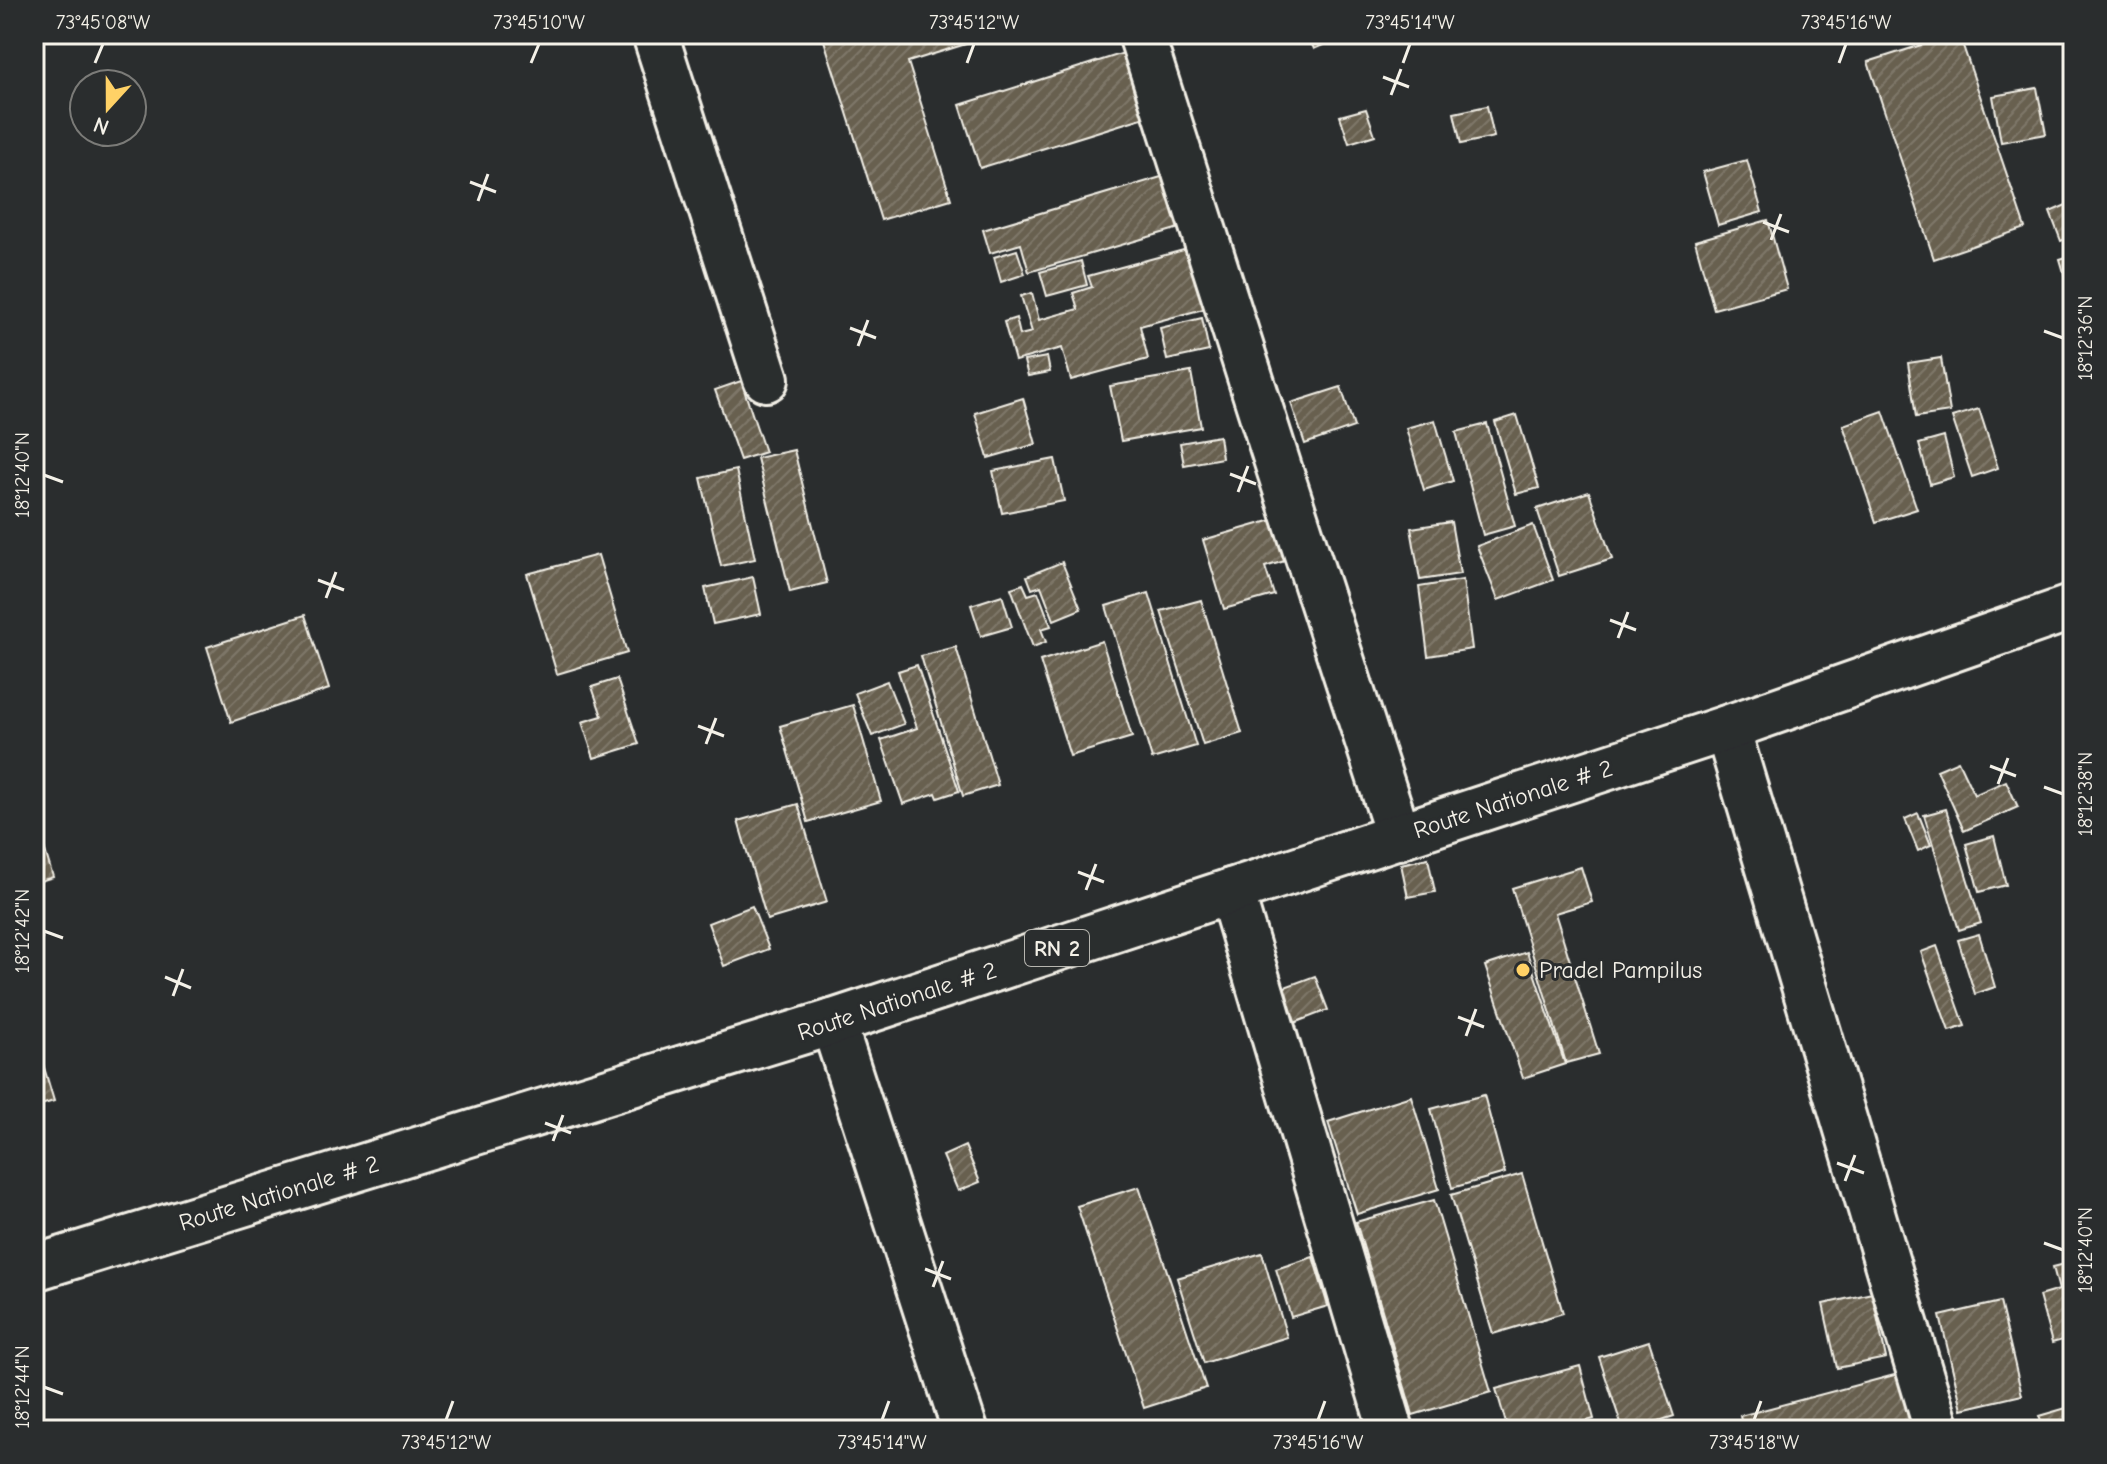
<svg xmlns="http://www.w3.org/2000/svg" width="2107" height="1464" viewBox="0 0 2107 1464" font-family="'Comic Neue',sans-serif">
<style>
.building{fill:url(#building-hatch);stroke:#f4f1e8;stroke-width:2}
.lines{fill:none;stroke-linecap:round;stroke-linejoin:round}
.minor-casing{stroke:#f4f1e8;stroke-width:50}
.major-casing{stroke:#f4f1e8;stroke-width:50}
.minor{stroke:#2a2d2e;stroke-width:44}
.major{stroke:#2a2d2e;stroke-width:44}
.ticks{fill:none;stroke:#f4f1e8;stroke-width:3}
.poi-dot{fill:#ffd166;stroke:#2a2d2e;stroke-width:3}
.labels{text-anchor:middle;stroke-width:6;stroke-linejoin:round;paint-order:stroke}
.shield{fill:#2a2d2e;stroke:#b7b6b0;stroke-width:2}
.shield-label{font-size:22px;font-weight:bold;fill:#f4f1e8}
.street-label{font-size:24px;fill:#f4f1e8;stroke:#2a2d2e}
.poi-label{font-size:24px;fill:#f4f1e8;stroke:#2a2d2e;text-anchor:start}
.neatline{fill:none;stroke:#f4f1e8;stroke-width:3}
.ticks-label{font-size:20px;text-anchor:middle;fill:#f4f1e8}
</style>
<defs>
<pattern id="building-hatch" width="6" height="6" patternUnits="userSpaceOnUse" patternTransform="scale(2)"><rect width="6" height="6" fill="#686050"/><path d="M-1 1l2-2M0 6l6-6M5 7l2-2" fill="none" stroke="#7e7769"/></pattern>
</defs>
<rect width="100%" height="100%" fill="#2a2d2e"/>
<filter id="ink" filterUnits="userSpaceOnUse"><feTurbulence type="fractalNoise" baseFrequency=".0125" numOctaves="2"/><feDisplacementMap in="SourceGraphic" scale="16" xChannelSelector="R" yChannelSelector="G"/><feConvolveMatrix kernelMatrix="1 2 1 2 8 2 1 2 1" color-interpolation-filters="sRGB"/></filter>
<g filter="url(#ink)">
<!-- building -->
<g class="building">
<path d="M 822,34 L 998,34 L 908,62 L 951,199 L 881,220 Z"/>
<path d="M 1307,34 L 1348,34 L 1314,49 Z"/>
<path d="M 1956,34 L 1959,34 L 2025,228 L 1934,259 L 1868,62 Z"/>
<path d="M 1124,53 L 1145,117 L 980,168 L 960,105 Z"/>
<path d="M 2037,88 L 2046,134 L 2001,142 L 1993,96 Z"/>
<path d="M 1487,106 L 1494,137 L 1461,144 L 1454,113 Z"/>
<path d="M 1366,109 L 1375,135 L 1349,143 L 1340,116 Z"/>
<path d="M 1747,160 L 1762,212 L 1718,225 L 1703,172 Z"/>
<path d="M 1178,172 L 1193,224 L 1029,272 L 1021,244 L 990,253 L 983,230 Z"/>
<path d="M 2073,202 L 2073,236 L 2061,241 L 2050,212 Z"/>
<path d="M 1768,220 L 1787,289 L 1714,309 L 1695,241 Z"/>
<path d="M 1191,248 L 1207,308 L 1140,326 L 1148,359 L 1071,380 L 1062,348 L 1015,361 L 1004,322 L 1016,318 L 1020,335 L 1032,332 L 1021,296 L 1032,293 L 1039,320 L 1078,309 L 1073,293 L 1092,287 L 1088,276 Z"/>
<path d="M 1017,250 L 1025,274 L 1001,282 L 994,257 Z"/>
<path d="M 2073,255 L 2073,303 L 2060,259 Z"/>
<path d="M 1081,261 L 1087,285 L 1047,296 L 1040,272 Z"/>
<path d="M 1202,318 L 1209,351 L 1167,360 L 1160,328 Z"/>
<path d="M 1047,357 L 1050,372 L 1028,376 L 1024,361 Z"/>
<path d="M 1941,358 L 1950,412 L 1916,417 L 1908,363 Z"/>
<path d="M 1191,372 L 1201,427 L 1121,441 L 1110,386 Z"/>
<path d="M 741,381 L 765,452 L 740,460 L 715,390 Z"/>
<path d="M 1341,387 L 1354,427 L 1305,444 L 1291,403 Z"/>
<path d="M 1023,398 L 1036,444 L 988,458 L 975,413 Z"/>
<path d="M 1979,409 L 1998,468 L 1972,477 L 1952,417 Z"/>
<path d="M 1883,411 L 1917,509 L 1876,522 L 1843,425 Z"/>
<path d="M 1517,415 L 1539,488 L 1516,494 L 1495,422 Z"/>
<path d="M 1435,420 L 1453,481 L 1424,490 L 1406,428 Z"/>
<path d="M 1487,424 L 1515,526 L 1483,535 L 1456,432 Z"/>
<path d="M 1219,436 L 1222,458 L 1184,465 L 1180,443 Z"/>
<path d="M 1944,437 L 1954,477 L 1930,484 L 1919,444 Z"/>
<path d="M 794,450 L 827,583 L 790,592 L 757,458 Z"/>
<path d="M 1055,459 L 1064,501 L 1002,513 L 993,471 Z"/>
<path d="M 736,470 L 755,559 L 721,566 L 701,478 Z"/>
<path d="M 1589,492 L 1612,559 L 1559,576 L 1537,509 Z"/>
<path d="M 1276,519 L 1288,560 L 1265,567 L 1274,595 L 1224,609 L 1203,540 Z"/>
<path d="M 1451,522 L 1460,574 L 1420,580 L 1411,528 Z"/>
<path d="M 1533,525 L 1553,580 L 1498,600 L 1477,546 Z"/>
<path d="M 598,555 L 627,653 L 557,674 L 527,574 Z"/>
<path d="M 1062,562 L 1081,609 L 1054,620 L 1041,586 L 1032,589 L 1027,576 Z"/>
<path d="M 753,577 L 761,614 L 713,624 L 705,588 Z"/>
<path d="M 1463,580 L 1472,649 L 1428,656 L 1419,587 Z"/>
<path d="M 1023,584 L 1028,595 L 1038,592 L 1051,626 L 1041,629 L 1046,642 L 1033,647 L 1011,588 Z"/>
<path d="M 1149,593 L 1196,746 L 1152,759 L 1106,606 Z"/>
<path d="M 1002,595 L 1012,627 L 981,636 L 971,605 Z"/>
<path d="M 1201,600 L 1242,733 L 1203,745 L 1161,611 Z"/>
<path d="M 305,615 L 329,689 L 231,722 L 207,647 Z"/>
<path d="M 1102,641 L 1132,737 L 1070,756 L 1040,661 Z"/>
<path d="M 956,647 L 998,785 L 963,796 L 921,656 Z"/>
<path d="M 917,665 L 959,791 L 938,798 L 936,793 L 903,804 L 881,740 L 917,728 L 898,671 Z"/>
<path d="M 617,679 L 639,744 L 594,758 L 582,722 L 602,716 L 592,687 Z"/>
<path d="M 887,681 L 904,724 L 872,736 L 855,693 Z"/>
<path d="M 853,705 L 881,801 L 808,822 L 780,726 Z"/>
<path d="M 1958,761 L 1974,795 L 2006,781 L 2018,807 L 1964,831 L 1937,770 Z"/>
<path d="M 798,804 L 827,902 L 767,920 L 738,821 Z"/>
<path d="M 1946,809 L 1981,923 L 1959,930 L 1924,815 Z"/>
<path d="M 1918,813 L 1931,845 L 1918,851 L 1905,819 Z"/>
<path d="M 34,814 L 53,877 L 34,883 Z"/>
<path d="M 1994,836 L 2006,885 L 1979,892 L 1966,844 Z"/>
<path d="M 1428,858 L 1435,892 L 1408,897 L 1401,864 Z"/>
<path d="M 1581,867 L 1592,902 L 1555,913 L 1599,1054 L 1566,1063 L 1512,888 Z"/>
<path d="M 752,906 L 769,949 L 724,966 L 708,923 Z"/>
<path d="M 34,910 L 42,938 L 34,941 Z"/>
<path d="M 1979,934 L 1995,987 L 1975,994 L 1958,940 Z"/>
<path d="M 1937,946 L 1965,1026 L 1949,1031 L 1921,952 Z"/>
<path d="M 1527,952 L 1565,1064 L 1523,1078 L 1485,966 Z"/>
<path d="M 1315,976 L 1328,1010 L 1294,1023 L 1282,988 Z"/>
<path d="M 34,1034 L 54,1101 L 34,1107 Z"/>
<path d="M 1484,1095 L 1505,1173 L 1452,1188 L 1431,1109 Z"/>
<path d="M 1411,1096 L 1439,1189 L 1357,1214 L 1328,1122 Z"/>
<path d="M 965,1146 L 980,1182 L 958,1191 L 943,1156 Z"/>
<path d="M 1522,1174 L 1563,1313 L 1493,1334 L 1451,1195 Z"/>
<path d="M 1139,1187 L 1206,1388 L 1144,1408 L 1077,1206 Z"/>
<path d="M 1434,1200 L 1491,1392 L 1413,1415 L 1356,1222 Z"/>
<path d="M 1262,1253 L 1287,1337 L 1204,1363 L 1177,1278 Z"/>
<path d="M 1313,1257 L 1328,1306 L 1291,1317 L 1276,1269 Z"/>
<path d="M 2073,1262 L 2073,1337 L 2052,1343 L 2039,1296 L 2059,1290 L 2053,1267 Z"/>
<path d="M 1872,1293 L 1886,1358 L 1837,1368 L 1823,1304 Z"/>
<path d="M 2000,1302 L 2022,1395 L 1962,1409 L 1940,1316 Z"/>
<path d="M 1649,1341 L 1674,1416 L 1631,1430 L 1623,1430 L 1599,1357 Z"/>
<path d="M 1580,1366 L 1594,1419 L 1554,1430 L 1508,1430 L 1496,1389 Z"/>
<path d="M 1902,1373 L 1918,1430 L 1743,1430 L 1740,1416 Z"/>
<path d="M 2073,1406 L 2073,1430 L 2044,1430 L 2039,1416 Z"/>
</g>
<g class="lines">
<defs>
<g id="minor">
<path d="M 655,34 L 766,379"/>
<path d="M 1141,34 L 1279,468 L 1399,837"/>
<path d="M 1727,728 L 1937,1430"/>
<path d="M 1231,891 L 1391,1430"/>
<path d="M 833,1022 L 965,1430"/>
</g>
<path id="major" d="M 34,1268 L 833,1022 L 1727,728 L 2073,607"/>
</defs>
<!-- minor casing -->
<use href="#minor" class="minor-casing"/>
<!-- major casing -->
<use href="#major" class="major-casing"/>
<!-- minor -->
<use href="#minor" class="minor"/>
<!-- major -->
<use href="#major" class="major"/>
</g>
</g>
<!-- ticks -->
<path class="ticks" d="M 95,63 L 103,44M 531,63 L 539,44M 967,63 L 974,44M 1403,63 L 1410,44M 1839,63 L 1846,44M 1383,77 L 1409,87M 1391,95 L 1401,69M 470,182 L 496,192M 478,201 L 488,174M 1763,222 L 1789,232M 1771,240 L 1781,214M 850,328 L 876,338M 2044,331 L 2063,338M 858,346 L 868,320M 1230,474 L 1256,484M 44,475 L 63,482M 1238,492 L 1248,466M 318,580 L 344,590M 326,598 L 336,572M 1610,620 L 1636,630M 1618,638 L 1628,612M 698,726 L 724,736M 706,744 L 716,718M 1990,766 L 2016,776M 1998,784 L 2008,758M 2044,787 L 2063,794M 1078,872 L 1104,882M 1086,890 L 1096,864M 44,931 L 63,938M 165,977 L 191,988M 173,996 L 183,969M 1458,1017 L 1484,1027M 1466,1036 L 1476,1009M 545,1123 L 571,1133M 553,1141 L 563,1115M 1837,1163 L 1864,1173M 1845,1181 L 1855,1155M 2044,1243 L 2063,1250M 925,1269 L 951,1279M 933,1287 L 943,1261M 44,1387 L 63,1394M 446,1420 L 453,1401M 882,1420 L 889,1401M 1318,1420 L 1325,1401M 1754,1420 L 1761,1401"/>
<!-- markers -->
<circle class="poi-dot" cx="1523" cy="970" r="8"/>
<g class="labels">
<!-- shield labels -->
<rect class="shield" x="1025" y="930" width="64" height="36" rx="6"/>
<g class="shield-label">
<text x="1057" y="956">RN 2</text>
</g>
<!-- street labels -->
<g class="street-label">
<text transform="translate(1513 799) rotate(-18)" y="8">Route Nationale # 2</text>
<text transform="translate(897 1001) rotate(-18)" y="8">Route Nationale # 2</text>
<text transform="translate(279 1193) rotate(-17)" y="8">Route Nationale # 2</text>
</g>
<!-- poi labels -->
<g class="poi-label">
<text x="1539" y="978">Pradel Pampilus</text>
</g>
</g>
<!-- margin -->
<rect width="2107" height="1464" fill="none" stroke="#2a2d2e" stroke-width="88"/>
<!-- north arrow -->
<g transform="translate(108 108) rotate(201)"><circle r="38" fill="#2a2d2e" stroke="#7b7b78" stroke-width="2"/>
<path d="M0-6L14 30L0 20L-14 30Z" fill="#ffd166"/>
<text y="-12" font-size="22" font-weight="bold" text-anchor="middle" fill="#f4f1e8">N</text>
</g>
<rect x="44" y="44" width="2019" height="1376" class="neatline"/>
<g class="ticks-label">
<text x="103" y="29">73°45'08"W</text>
<text x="539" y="29">73°45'10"W</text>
<text x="974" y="29">73°45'12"W</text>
<text x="1410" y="29">73°45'14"W</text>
<text x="1846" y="29">73°45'16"W</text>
<text transform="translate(2085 338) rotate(-90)" y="7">18°12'36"N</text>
<text transform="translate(22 475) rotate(-90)" y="7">18°12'40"N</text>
<text transform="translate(2085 794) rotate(-90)" y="7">18°12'38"N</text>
<text transform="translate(22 931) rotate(-90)" y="7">18°12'42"N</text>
<text transform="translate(2085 1250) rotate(-90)" y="7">18°12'40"N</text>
<text transform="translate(22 1387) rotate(-90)" y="7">18°12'44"N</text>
<text x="446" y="1449">73°45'12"W</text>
<text x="882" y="1449">73°45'14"W</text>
<text x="1318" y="1449">73°45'16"W</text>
<text x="1754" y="1449">73°45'18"W</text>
</g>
</svg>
